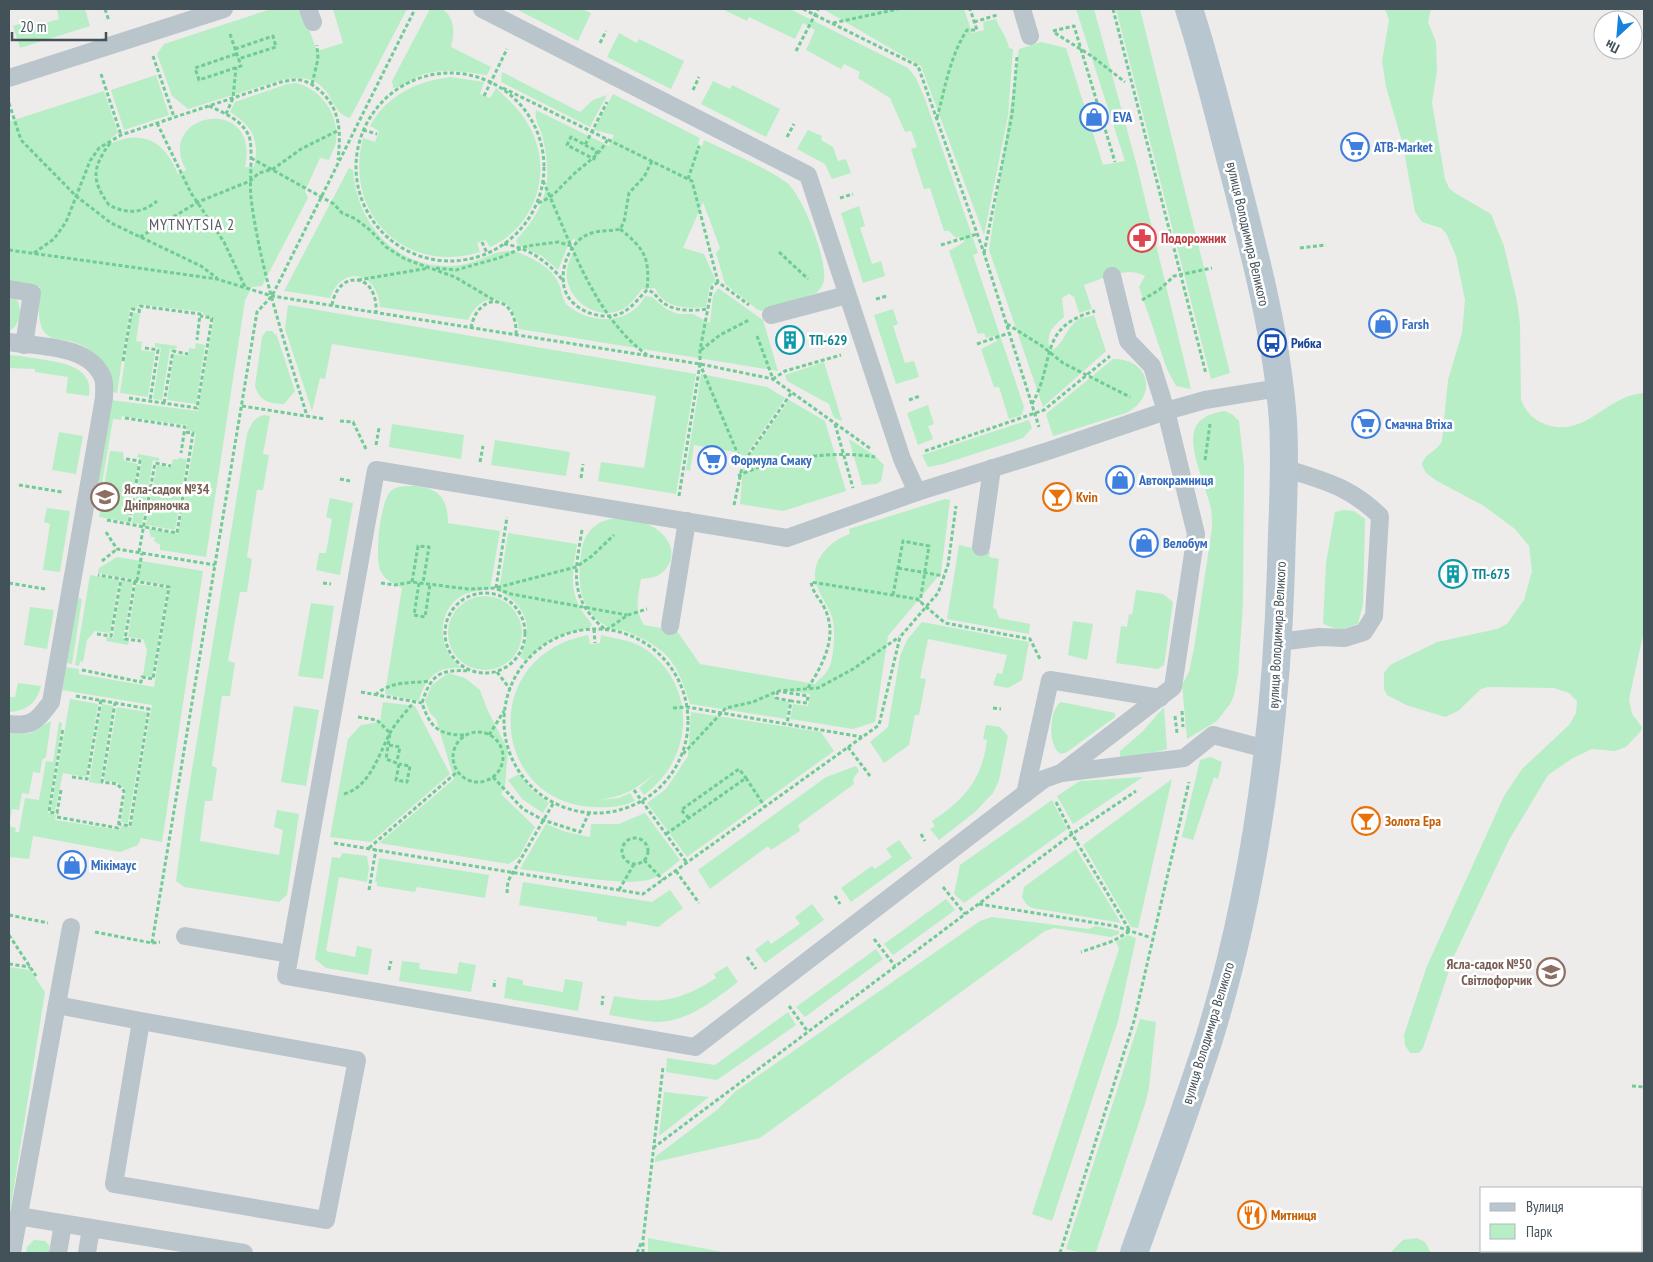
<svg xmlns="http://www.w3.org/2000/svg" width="1653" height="1262" viewBox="0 0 1653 1262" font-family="'PT Sans Narrow',sans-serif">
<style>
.green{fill:#b7eec6}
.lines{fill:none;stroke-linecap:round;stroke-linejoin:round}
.path{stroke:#6fcc94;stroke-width:3;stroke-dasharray:4 2.5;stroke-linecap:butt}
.service{stroke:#b9c5cb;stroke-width:18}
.secondary{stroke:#b8c6d0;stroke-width:28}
.labels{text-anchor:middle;stroke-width:5;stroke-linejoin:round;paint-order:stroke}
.shop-label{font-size:14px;font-weight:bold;fill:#366cbe;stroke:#fff;text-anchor:start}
.street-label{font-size:14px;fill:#435158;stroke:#fff}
.health-label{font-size:14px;font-weight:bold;fill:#be3a42;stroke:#fff;text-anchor:start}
.culture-label{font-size:14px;font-weight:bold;fill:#0d838f;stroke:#fff;text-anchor:start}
.transit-label{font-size:14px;font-weight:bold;fill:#164399;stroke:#fff;text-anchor:start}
.education-label{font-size:14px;font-weight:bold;fill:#785e54;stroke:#fff;text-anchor:start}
.food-label{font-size:14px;font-weight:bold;fill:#c56008;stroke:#fff;text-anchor:start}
.quarter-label{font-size:16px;letter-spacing:1px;fill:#585c60;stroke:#fff}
</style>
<rect width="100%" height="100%" fill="#eeebeb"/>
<!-- green -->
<g class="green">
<path d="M 63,9 L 85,9 L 90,26 L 20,48 L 13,26 L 33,19 L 36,26 L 59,19 L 57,10 Z"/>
<path d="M 271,9 L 298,10 L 305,18 L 317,51 L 343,43 L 333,9 L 407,9 L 350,118 C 325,113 336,66 278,81 L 188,109 L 172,96 L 157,54 L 164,44 Z"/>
<path d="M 430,9 L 442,9 C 455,17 455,34 451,47 L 491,67 L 487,75 C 465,72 446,68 424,74 C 413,77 404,88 393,88 L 392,81 Z"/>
<path d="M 516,9 L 582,9 L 591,13 L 578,41 Z"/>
<path d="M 722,9 L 790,9 L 908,68 L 916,78 L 925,99 L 978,253 L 973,255 L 1024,407 L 1022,415 L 1009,419 L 999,387 L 994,387 L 981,349 L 997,341 L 994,336 L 986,338 L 984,333 L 978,334 L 949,251 L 964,242 L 962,236 L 956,238 L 949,231 L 944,231 L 930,188 L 924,189 L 911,149 L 917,147 L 911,131 L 905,132 L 890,98 L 858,78 L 860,72 L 844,64 L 841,69 L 806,50 L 815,30 L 803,23 L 795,39 L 749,17 L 747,21 Z"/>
<path d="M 823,9 L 964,9 L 972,33 L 984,30 L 983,22 L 996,19 C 1000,30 1007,37 1009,48 L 1013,49 L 1008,116 L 984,235 L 921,66 Z"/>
<path d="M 1076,9 L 1094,9 L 1137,166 L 1191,389 L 1176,386 L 1167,369 L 1139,287 L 1145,276 C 1127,265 1102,279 1084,285 L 1092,309 L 1079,313 L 1074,297 L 1069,294 L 1062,298 L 1064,317 C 1053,327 1047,331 1049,346 L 1053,350 C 1064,343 1067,326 1079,319 C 1083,317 1090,317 1094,315 L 1106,351 L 1043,407 L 989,250 L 1019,49 L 1041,42 L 1066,48 L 1103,165 L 1125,161 Z"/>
<path d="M 1116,9 L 1140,9 L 1230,373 L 1211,379 Z"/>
<path d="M 1385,9 L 1431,9 L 1428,22 L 1436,42 L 1437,71 L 1432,103 L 1445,179 L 1449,188 L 1455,193 L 1491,214 L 1504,246 L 1517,301 L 1520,324 L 1521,399 C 1524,409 1531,417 1540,422 C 1583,443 1605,395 1644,393 L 1644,631 L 1629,699 L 1632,714 L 1642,727 L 1641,731 L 1626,747 L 1615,751 L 1592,749 L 1573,758 L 1548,775 L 1509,840 L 1454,956 L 1423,1048 L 1419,1053 L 1410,1053 L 1405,1045 L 1404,1035 L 1427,966 L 1504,796 L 1522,769 L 1569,725 L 1576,713 L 1577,701 L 1569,693 L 1554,688 L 1488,687 L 1481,689 L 1458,711 L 1445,717 L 1406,705 L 1387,695 L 1384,689 L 1384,673 L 1390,665 L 1437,642 L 1497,629 L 1507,624 L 1524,600 L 1532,571 L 1529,546 L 1515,529 L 1484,506 L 1437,481 L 1426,473 L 1422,465 C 1424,453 1437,452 1442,441 L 1448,380 L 1462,333 L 1465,300 L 1456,256 L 1446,233 L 1441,228 L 1422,222 L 1415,212 L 1403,145 L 1386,87 L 1382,61 L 1389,20 Z"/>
<path d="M 619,33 L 637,43 L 639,39 L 684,61 L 671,89 L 607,57 Z"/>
<path d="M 502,72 L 580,112 L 593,100 L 607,95 L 590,127 L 501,82 Z"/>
<path d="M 156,75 L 169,115 L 124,130 L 111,90 Z"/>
<path d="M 451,77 L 484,82 L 480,94 L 490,98 L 496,88 C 509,100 521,111 529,126 C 554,170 536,227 490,247 L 485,240 L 477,243 L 480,252 C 405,275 343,214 363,138 L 375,142 L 379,131 L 370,126 C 387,95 417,81 451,77 Z"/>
<path d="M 713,81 L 730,89 L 732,85 L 780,109 L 766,137 L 701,104 Z"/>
<path d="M 296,83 C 321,89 340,115 336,142 C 335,148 331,154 329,160 L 320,158 L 305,191 L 308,198 L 262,286 L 252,287 L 245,300 L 206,557 L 160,550 L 160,545 L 154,541 L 155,537 L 151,537 L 149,529 L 178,534 L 196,433 L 187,430 L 187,425 L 122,416 L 121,420 L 113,419 L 100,495 L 95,495 L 110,400 L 198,411 L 214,317 L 203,315 L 203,312 L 138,304 L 137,309 L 130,308 L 117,393 L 111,392 C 107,382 104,364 97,356 C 65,323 32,364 40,287 L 9,282 L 9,117 L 11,121 L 104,91 L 118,133 L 110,139 L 112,143 C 145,129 165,143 178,174 L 186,170 C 154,112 261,93 245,167 L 254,167 C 260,139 252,126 230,112 L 235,102 L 287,84 Z"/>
<path d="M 613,94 L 700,138 L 698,144 L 702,146 L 704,140 C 731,153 761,165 786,182 C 803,195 827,259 824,280 C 823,286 820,289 816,293 L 763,311 L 758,310 L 725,284 L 716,253 L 720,248 L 703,202 L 683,248 L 704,254 L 716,281 L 710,285 L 706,307 C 687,309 663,308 655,288 L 642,289 C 637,296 630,305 623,309 C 600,321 571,304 567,279 C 564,264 576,253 575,238 L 569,243 L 558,270 L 542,256 L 518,245 L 516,240 C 546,208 553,182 543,139 C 541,127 534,122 536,110 L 609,146 L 614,135 L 594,130 Z"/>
<path d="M 808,130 L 822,136 L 821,140 L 833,147 L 838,161 L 846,159 L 851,173 L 832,179 L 825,164 L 797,149 Z"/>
<path d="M 349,168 L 353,170 C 357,227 400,273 461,265 C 482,262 500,244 522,254 C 536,260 553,269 559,284 C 562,291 562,300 567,305 C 590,325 631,325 645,296 L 652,297 L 666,309 L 678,314 L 693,314 L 710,323 L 713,296 L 718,288 L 763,320 L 778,371 L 519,329 C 514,296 483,287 468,320 L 380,307 C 378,272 342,264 330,298 L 284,291 Z"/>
<path d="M 859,206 L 865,226 L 860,228 L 872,264 L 881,261 L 885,276 L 863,283 L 841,213 Z"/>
<path d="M 9,295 L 17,300 C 23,312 20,325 9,331 Z"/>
<path d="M 288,305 L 696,374 L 676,494 L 598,481 L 601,462 L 644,468 L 656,396 L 332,344 L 325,379 L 320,378 L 312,411 L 285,329 Z"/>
<path d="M 893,309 L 898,324 L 893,326 L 905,363 L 914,361 L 919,377 L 896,384 L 874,315 Z"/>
<path d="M 132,312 L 140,314 L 136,341 L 142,342 L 141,350 L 155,352 L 148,397 L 120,393 Z"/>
<path d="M 266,331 L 272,331 L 277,336 L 295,391 L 284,404 C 270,404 259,401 255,386 L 262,337 Z"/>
<path d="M 155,343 L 177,346 L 176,349 L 170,349 L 162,400 L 153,399 L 161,348 L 155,347 Z"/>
<path d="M 196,343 L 205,345 L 196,404 L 167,400 L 174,354 L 188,356 L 189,348 L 195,349 Z"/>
<path d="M 9,355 C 19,355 30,358 40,359 C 62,363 94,366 89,396 L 66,393 L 68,377 L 35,372 L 35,369 L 9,368 Z"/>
<path d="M 1113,359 C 1149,358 1159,396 1126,413 L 1053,436 L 1046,414 Z"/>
<path d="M 824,362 L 842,421 L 834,418 L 829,404 L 787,381 L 785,375 Z"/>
<path d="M 701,374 L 767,387 L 785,398 L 738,467 L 733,466 L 735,452 L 694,445 L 690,471 L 686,470 Z"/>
<path d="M 789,400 L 825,421 L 846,491 L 783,511 L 740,504 L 743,469 L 747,460 Z"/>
<path d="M 928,405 L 934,424 L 928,426 L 933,439 L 918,445 L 907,413 Z"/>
<path d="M 1224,411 L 1232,414 L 1239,421 L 1244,467 L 1243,604 L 1238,675 L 1234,695 L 1230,704 L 1217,721 L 1187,739 L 1182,685 L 1189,672 L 1194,648 L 1212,528 C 1212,522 1212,515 1211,509 C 1207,488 1189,452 1194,432 C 1197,418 1212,413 1224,411 Z"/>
<path d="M 264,415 L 270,416 L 263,454 L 269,455 L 263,490 L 257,490 L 247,557 L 252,559 L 247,592 L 240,592 L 228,661 L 235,663 L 230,696 L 222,696 L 212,766 L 217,768 L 212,801 L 205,801 L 200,841 L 279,855 L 283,830 L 274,827 L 277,810 L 299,814 L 287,895 L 279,902 L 184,887 L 176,881 L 185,813 L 247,434 C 251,425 254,417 264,415 Z"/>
<path d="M 1029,420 L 1032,428 L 1023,438 L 943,464 L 928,467 L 922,455 Z"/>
<path d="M 392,424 L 464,435 L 461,459 L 389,447 Z"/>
<path d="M 59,432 L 83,436 L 76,474 L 52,470 Z"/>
<path d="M 849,439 L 874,455 L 884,465 L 881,481 L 876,484 L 862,485 Z"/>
<path d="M 495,440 L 570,452 L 566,476 L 491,465 Z"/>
<path d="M 110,451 L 123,452 L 124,461 L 138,464 L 128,522 L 99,517 Z"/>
<path d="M 138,454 L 159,458 L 159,461 L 153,460 L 142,524 L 132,523 L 142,459 L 137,457 Z"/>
<path d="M 178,458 L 187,459 L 175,530 L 146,525 L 157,465 L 171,468 L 173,459 L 178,460 Z"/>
<path d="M 415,486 C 440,488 448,500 448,523 L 500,531 L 490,589 C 482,591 470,591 463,595 C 435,610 437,652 462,668 C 438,666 425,677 419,701 L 385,694 L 402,588 C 394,584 385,580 381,572 C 374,559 380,503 390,492 C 396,485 407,486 415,486 Z"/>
<path d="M 330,498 L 353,503 L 340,575 L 316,570 L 319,553 L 326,553 L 332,519 L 326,517 Z"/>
<path d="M 945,499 L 950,500 L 941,573 L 888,636 L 875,722 L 853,729 L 790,719 L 793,704 L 808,706 L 810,694 L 776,689 L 774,699 L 789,702 L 786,719 L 690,704 C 684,686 678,666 664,653 C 654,644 640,637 628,632 C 622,630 615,630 610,628 C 577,611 577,580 582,548 C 593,492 688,524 669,564 C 663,576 653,578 641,579 C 638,597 634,609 644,625 L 677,631 L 700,664 L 815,684 C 819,679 825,675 828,670 C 834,661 836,627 832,617 C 828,605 819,595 816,583 C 810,560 831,540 850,534 L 849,529 Z"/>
<path d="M 47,508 L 70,511 L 60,572 L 43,570 L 50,524 L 44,522 Z"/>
<path d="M 1344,510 L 1354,511 L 1365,519 L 1363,604 L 1358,624 L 1340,630 L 1323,624 L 1326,563 L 1335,512 Z"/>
<path d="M 508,533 L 577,544 C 572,580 567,594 592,624 L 590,628 C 563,632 544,640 526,661 L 520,657 C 534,628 527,606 499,591 Z"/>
<path d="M 959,545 L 990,552 L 989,557 L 999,559 L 993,608 L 996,609 L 999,618 L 1030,624 L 1029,634 L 947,619 Z"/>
<path d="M 117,557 L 203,571 L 162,842 L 141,838 L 138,845 L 120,852 L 33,836 L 29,859 L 9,857 L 9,734 L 30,733 L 51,721 L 46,757 L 42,760 L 40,773 L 33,772 L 29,794 L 22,793 L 19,810 L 12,809 L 9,826 L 16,828 L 15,832 L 19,832 L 25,798 L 39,800 L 46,761 L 53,762 L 59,722 L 62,723 L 48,813 L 56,815 L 55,820 L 120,830 L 121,826 L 131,827 L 152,705 L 62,690 L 66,667 L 79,669 L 79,674 L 154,687 L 170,586 L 98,573 L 99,568 Z"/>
<path d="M 90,575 L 119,580 L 110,633 L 95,631 L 87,640 L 83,662 L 80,661 L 79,666 L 75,665 Z"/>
<path d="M 122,580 L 133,582 L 123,639 L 129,641 L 128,645 L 106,641 L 107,637 L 113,638 Z"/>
<path d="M 136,584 L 167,588 L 152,677 L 143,676 L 147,650 L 143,639 L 128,637 Z"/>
<path d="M 1136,590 L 1163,594 L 1173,602 L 1164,665 L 1158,669 L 1116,663 L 1121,626 L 1127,627 L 1129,614 L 1132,615 Z"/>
<circle cx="485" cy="633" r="37"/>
<path d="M 77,598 L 82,599 L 72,664 L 67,663 Z"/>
<path d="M 311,603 L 334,606 L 323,679 L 298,676 Z"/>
<path d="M 30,607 L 54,610 L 47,649 L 24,645 Z"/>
<path d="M 1073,621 L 1093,624 L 1087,660 L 1068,655 Z"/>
<path d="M 922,622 L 1029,642 L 1022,680 L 1008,688 L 993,685 L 997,673 L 1002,674 L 1007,655 L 928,639 L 920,678 L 926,679 L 919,715 L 915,715 L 909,745 L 884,763 L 870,742 L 888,727 L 900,656 L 907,640 Z"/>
<path d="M 588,635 L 590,644 L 600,643 L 601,635 C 617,639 634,640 648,651 C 698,689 693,759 644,795 L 639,788 L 658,771 C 635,789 629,795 599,800 L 619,798 L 630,793 L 635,801 C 621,807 609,808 594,807 C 491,803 477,656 588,635 Z"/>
<path d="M 448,673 L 465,678 L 480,690 L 487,709 L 508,750 L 505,786 L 501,794 L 535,827 L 519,857 L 509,864 L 379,843 L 454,779 L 436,719 L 430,713 L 425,701 L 432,685 Z"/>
<path d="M 18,683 L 41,686 C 37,703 26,711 9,712 L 9,697 L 15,697 Z"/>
<path d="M 70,699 L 98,704 L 86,777 L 63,773 L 55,811 L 51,810 Z"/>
<path d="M 383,702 L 415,706 L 450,774 L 371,842 L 330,837 L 348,739 L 361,725 L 380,722 Z"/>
<path d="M 1061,702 L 1115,713 L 1115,717 L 1067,752 L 1061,754 C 1047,747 1049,709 1061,702 Z"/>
<path d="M 102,704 L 113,706 L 100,784 L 89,782 Z"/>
<path d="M 294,706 L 319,710 L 306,786 L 281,782 Z"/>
<path d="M 117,707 L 147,712 L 128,823 L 121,822 L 126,790 L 118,783 L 104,780 Z"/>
<path d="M 1164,707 L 1167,749 L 1143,756 L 1120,759 L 1120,751 L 1142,732 Z"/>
<path d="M 691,712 L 821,732 L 834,751 L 687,857 L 647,803 L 666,789 L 688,756 Z"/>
<path d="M 986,725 L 1000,727 L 1008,736 L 999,780 L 993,793 L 975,812 L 939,840 L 930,829 L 935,826 L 932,821 C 964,800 982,780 987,740 L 983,739 Z"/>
<path d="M 1210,757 L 1222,762 L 1218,779 L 1214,777 L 1193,840 L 1182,837 L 1200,760 Z"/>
<path d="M 856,766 L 859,771 L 853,779 L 854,784 L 798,825 L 800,831 L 771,850 L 768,846 L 710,889 L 698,870 L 826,777 Z"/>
<path d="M 519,774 L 532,790 L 549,803 L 543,813 L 522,799 L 508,780 Z"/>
<path d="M 1143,777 L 1073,824 L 1057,796 L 1080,781 Z"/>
<path d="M 1172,779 L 1138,928 L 1131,927 L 1083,845 Z"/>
<path d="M 1052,800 L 1067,829 L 964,903 L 954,894 L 960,865 Z"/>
<path d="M 645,813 L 680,860 C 671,867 663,876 651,879 C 628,888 548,872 520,869 L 546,824 L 566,832 L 590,837 L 591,824 L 619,824 Z"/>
<path d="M 899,840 L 912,858 L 851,902 L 841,888 L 872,866 L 875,869 L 892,857 L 886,849 Z"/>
<path d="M 1076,849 L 1121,923 L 1033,908 C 1027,906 1025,903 1022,897 L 1024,887 Z"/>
<path d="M 342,853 L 367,856 L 369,868 L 367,882 L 339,877 L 326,951 L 355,957 L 357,946 L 372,949 L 368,975 L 326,968 L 315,959 L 332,857 L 340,858 Z"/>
<path d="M 379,858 L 489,875 L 485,898 L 417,887 L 415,892 L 377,886 L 377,882 L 375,882 Z"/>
<path d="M 523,882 L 652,902 L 670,890 L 683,908 L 658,927 L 627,921 L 626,926 L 597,921 L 597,917 L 519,905 Z"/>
<path d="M 946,899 L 955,910 L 893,955 L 884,944 Z"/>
<path d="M 812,904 L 824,920 L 765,963 L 755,950 L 768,940 L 771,944 L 800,924 L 795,917 Z"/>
<path d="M 992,917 L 1088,929 L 1096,926 L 1119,931 L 1119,934 L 1111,937 L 1054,928 L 1045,931 L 760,1138 L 655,1162 L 655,1157 L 718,1109 L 736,1091 L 980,921 Z"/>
<path d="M 1128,935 L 1136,938 L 1118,1021 L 1052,1221 L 1032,1214 L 1119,949 L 1116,942 Z"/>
<path d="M 876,949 L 883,959 L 805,1017 L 796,1007 Z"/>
<path d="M 402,961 L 420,963 L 419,969 L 457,974 L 459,962 L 476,965 L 471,992 L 399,981 Z"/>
<path d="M 727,966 L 738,982 C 714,1000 688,1022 656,1022 C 640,1021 624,1017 609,1015 L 614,996 C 660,1004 676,1003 716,978 L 714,974 Z"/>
<path d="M 9,967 L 30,970 L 45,992 L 9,1218 Z"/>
<path d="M 507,977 L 523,980 L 523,985 L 563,992 L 565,979 L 583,982 L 578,1011 L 504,998 Z"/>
<path d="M 788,1012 L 796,1025 L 717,1080 L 666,1072 L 667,1058 L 715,1065 Z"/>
<path d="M 1140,1019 L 1156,1022 L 1149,1088 L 1145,1104 L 1096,1252 L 1081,1253 L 1066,1249 Z"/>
<path d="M 664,1092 L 709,1097 L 659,1136 Z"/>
<path d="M 648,1238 L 728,1253 L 648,1253 Z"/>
<path d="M 1417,1238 L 1425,1242 L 1431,1253 L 1390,1253 L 1403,1240 Z"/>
<path d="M 34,1240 L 45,1241 L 49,1245 L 50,1253 L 26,1253 L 27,1247 Z"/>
</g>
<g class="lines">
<!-- path -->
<g class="path">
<path d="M 105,9 L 109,21"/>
<path d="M 803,9 L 918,66 L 984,253 L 1039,427"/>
<path d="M 1113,9 L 1206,374"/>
<path d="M 974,22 L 997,15"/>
<path d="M 833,23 L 898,9"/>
<path d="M 1053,31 L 1074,26 L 1115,162"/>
<path d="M 1055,33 L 1093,57 L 1125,82"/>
<path d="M 230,34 L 241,66 L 199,80 L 195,68 L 236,54"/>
<path d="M 600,43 L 606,31"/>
<path d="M 235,49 L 273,36 L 276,47 L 238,59"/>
<path d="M 796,51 L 818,9"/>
<path d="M 153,56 L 174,117"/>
<circle cx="450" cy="167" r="94"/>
<path d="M 101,74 L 121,135"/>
<path d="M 312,84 L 318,59 L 317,45"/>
<path d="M 503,88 L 692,181 L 718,282 L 749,305"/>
<path d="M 693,90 L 699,77"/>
<path d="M 484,96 L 507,49"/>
<path d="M 9,103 L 21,140 L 76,196 L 111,223 L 201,266 L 217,278"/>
<path d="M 209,106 C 224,113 240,119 248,134 C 254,143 249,183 251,198 C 260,270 286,346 307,416"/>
<path d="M 226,114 L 233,98 L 236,67"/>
<path d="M 937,118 C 945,88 950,56 967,30 L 977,30 L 970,9"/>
<path d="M 157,123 L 191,193 L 224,242 L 245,287"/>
<path d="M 363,130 L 377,134"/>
<path d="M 787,137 L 794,124"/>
<path d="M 110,143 C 92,168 91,180 109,205 C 126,214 142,214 157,201"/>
<path d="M 585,145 L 597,151 L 594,159 L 567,145 L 571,137 L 585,145 L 607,102"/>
<path d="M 251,158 L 334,204 L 342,213 L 356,219 L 371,231 L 386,247 L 405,259 L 455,277 L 497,302"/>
<path d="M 652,161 L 644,177 L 629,193 L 624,222 L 620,229 C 608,232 595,229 583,237 C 566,248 556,280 569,298 C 580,314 609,322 625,311 C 633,306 640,297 647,290 C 654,292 655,295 660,300 C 672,312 692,311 708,309"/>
<path d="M 688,179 L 699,146"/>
<path d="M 543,181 C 571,242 592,314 647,355"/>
<path d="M 840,198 L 853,194"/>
<path d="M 538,203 C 555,196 556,191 569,179 C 583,164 597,159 608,139"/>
<path d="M 620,229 C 645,249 650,258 647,290"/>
<path d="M 140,237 L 198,202 L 250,181 L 259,173 L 273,169 L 301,149 L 339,130"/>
<path d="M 482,242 L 487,253"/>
<path d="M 504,244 C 528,247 550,263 564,282"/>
<path d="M 941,245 L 977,234"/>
<path d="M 1300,248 L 1326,245"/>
<path d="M 9,250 L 217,279 L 272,296 L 700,364 L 773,379 L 871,449"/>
<path d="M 779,252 L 808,279"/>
<path d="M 34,253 L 54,239 L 66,222 L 90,161 L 99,148 L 121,135 L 281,82 C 287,81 295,79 300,80 C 307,81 313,85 318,89 C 341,108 341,132 338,160"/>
<path d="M 984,253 L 1012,115 L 1017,57"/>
<path d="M 436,268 L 456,270 L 499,258 L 527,246 L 558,242 L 572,246"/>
<path d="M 358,280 L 429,268"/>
<path d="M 718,282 L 712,287 L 700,350 L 700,364 L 742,464"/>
<path d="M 876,299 L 887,296"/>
<path d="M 1142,300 L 1159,290 L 1174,276 L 1212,268"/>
<path d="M 332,305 C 338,269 378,272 376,312"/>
<path d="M 139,313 L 140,306 L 200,314 L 197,340"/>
<path d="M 1007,324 L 1042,346 L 1063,363 L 1130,397"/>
<path d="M 471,328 C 478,290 518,294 516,335"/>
<path d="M 757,336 L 773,379 L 785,371 L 841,355"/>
<path d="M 977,344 L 1009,333"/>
<path d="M 145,348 L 158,350 L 150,401"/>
<path d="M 701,350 L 720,335 L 749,320"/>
<path d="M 123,361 L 132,309 L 139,310"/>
<path d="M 129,398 L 197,408 L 212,318 L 200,316"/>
<path d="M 909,400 L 920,396"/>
<path d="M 164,403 L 173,351 L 188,354"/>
<path d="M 1032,404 C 1056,362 1037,327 1095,311"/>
<path d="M 242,406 L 325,419"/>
<path d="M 125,418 L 185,427 L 181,453"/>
<path d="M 340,421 L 353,422 L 366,449"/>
<path d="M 835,424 L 853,488"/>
<path d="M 376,445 L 379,428"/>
<path d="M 925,451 L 1044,410 L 1110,356"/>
<path d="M 126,459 L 140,461 L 129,524"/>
<path d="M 1205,460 L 1210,424"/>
<path d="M 480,462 L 483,446"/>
<path d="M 738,476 C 772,458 838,450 875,457"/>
<path d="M 581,478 L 583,464"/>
<path d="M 340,479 L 350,481"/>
<path d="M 19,485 L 62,492"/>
<path d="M 679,496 L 700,364"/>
<path d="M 734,505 L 743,463 L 792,392"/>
<path d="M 107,520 L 177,533 L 193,433 L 184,432"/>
<path d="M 582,530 C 575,572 568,600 606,630 L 628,615 L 647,609"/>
<path d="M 106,532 L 117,549 L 215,565"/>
<path d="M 139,552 L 155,463 L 171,466"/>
<path d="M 102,561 L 117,549"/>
<path d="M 898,568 L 944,576"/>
<path d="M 135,581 L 125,639 L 141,641"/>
<path d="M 137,581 L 142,553"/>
<path d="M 412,582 L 418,546 L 429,547 L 423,583"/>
<path d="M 9,583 L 45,589"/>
<path d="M 323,583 L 331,584"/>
<path d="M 381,583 L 395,585 L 412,582 L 468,589 L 495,588 L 576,567 L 592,556 L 614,535"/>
<path d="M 419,583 L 414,615 L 425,617 L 430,584"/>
<path d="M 496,588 L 507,517"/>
<path d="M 497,589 L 511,594 L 627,615"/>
<circle cx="485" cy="633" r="40"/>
<path d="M 893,595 L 903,541 L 929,546 L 920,602"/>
<path d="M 594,629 L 595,643"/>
<circle cx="596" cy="721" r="92"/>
<path d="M 97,634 L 111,636 L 121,579"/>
<path d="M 82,670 L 141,682 L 142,677 L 153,679 L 169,587 L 98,575"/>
<path d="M 497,672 L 510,689"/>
<path d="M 808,688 C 823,664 838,637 825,609 C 820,598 814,596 811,582 L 917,599 L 945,623 L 1030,639 L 1040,659"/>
<path d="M 778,691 L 776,698 L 791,701"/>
<path d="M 361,692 L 422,703"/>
<path d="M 783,692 L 808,696 L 807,703 L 791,701 L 787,724"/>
<path d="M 375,695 C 393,680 408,684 430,681"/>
<path d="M 76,696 L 149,709 L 130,826 L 119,824"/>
<path d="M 673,708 L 687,707 L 862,737"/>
<path d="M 993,708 L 1001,709"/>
<path d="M 1182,711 L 1183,727"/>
<path d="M 1175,716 L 1177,733"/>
<path d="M 358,717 L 377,720 L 390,733 L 386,759 L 399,764 L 396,780 L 407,782 L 410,766 L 399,764"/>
<circle cx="478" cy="757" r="25"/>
<path d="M 464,735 C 438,735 430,727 422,703 C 431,674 440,669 470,671"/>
<path d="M 489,735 L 504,711"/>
<path d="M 389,745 L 400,747 L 397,761"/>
<path d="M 848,747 L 870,776"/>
<path d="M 683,754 L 726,708 L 753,702 L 778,691 L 818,688 L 853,669 L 899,637"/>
<path d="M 72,777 L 87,779 L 101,700"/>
<path d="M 493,777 L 523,809 L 543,820 L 580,832 L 589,813"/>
<path d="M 61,790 L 57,813 L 49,812 L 63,728"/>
<path d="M 634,790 L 687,863"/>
<path d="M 344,794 C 370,787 379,754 390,733 C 396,722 406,712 414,702"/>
<path d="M 1056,802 L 1072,834 L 1130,931 L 1113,941 L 1081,952"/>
<path d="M 57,817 L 118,828 L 124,791 L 117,784 L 102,782 L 115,703"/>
<path d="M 689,818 L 681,810 L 739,769 L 746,778"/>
<path d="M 666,834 L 746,778 L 765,807"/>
<path d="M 921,834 L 925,841"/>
<circle cx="635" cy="851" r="13"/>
<path d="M 334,843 L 643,894 L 879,725 L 900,637 L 938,593 L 948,565 L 956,506"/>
<path d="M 369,848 L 457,772"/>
<path d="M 644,860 L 663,880"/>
<path d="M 676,871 L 699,903"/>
<path d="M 943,887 L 965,914"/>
<path d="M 369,890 L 376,849"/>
<path d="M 619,890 L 634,864"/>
<path d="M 507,893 L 508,881 L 554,802"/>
<path d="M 835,896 L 840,904"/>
<path d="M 979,904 L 1115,926 L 1149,937"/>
<path d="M 9,915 L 48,923"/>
<path d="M 95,932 L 152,943 L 160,942"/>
<path d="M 9,935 L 36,976"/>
<path d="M 874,939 L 895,966"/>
<path d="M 152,943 L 257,312 L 272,296 L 415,9"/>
<path d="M 747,957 L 756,969"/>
<path d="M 9,964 L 30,967"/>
<path d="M 389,970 L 391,961"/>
<path d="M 494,987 L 495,980"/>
<path d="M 602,1005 L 603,996"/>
<path d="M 789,1006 L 808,1032"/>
<path d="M 1632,1086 L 1644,1087"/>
<path d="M 653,1148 L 1072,834 L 1136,791"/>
<path d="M 637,1253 L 641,1243"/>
<path d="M 643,1253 L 643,1240 L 663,1067"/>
<path d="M 1060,1253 L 1134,1021 L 1189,782"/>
</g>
<!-- service -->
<g class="service">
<path d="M 308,9 L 313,22"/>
<path d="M 482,9 L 808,175 L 902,459 L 917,492"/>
<path d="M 1022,9 L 1030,36"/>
<path d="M 9,78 L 224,9"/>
<path d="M 1112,276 L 1128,341 L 1152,366 L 1166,411 L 1196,534 L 1173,687 L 1061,773 L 1044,779 L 695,1047 L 286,976 L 376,470 L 787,538 L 917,492 L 1048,451 L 1166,411 L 1205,400 L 1279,388"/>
<path d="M 9,289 L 32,293 L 24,345"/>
<path d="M 771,315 L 847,295"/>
<path d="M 9,342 C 39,347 89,344 103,378 C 105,384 104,392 104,398 L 51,702 C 37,720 33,727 9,724"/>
<path d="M 981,547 L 992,468"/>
<path d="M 670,626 L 687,521"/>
<path d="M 1279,642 L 1319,637 L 1345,638 L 1364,632 L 1374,616 L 1380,516 C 1349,486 1324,481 1284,468"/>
<path d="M 1061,773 L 1184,758 L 1213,735 L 1270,750"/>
<path d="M 1025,794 L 1050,680 L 1160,698"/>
<path d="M 185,936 L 290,954"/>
<path d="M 57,1005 L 141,1021 L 114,1184 L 326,1220 L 357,1060 L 141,1021"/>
<path d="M 18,1216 L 244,1253"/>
<path d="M 12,1253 L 71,927"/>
<path d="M 58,1253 L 63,1224"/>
<path d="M 87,1253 L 91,1228"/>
</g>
<!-- secondary -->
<path class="secondary" d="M 1134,1253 C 1159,1183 1185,1113 1208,1042 C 1256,888 1276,728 1281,568 C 1282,519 1286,470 1283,421 C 1277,336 1254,251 1233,169 C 1219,116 1206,61 1189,9"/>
</g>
<!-- icons -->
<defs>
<symbol id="shop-ring" viewBox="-11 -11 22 22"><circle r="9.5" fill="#fff" stroke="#3f7fe0" stroke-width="1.5"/><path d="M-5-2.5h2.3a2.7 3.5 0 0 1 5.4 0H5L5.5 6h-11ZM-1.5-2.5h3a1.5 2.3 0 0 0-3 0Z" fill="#3f7fe0"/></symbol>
<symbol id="supermarket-ring" viewBox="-11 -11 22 22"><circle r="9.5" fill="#fff" stroke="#3f7fe0" stroke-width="1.5"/><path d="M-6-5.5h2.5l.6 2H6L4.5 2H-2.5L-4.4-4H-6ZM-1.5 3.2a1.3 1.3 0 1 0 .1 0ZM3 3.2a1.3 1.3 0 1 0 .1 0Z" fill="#3f7fe0"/></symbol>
<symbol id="pharmacy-ring" viewBox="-11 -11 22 22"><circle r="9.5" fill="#fff" stroke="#e0444e" stroke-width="1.5"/><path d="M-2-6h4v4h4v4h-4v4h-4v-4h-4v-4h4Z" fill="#e0444e"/></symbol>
<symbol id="building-ring" viewBox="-11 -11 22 22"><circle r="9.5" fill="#fff" stroke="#0f9aa8" stroke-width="1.5"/><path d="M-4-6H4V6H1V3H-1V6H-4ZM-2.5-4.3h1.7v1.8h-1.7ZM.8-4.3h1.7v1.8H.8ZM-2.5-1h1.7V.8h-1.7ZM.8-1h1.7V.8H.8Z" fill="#0f9aa8"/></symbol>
<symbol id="bus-ring" viewBox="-11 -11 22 22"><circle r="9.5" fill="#fff" stroke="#1a4fb4" stroke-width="1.5"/><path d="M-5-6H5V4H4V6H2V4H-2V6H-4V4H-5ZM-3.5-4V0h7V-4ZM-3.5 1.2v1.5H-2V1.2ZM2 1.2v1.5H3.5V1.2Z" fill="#1a4fb4"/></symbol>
<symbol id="school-ring" viewBox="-11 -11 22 22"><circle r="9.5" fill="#fff" stroke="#8d6e63" stroke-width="1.5"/><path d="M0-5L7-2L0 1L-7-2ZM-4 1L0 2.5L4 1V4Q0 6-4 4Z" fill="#8d6e63"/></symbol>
<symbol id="bar-ring" viewBox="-11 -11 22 22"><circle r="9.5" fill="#fff" stroke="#e8710a" stroke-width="1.5"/><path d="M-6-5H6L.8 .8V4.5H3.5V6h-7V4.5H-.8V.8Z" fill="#e8710a"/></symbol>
<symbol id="restaurant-ring" viewBox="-11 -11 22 22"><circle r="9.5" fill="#fff" stroke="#e8710a" stroke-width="1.5"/><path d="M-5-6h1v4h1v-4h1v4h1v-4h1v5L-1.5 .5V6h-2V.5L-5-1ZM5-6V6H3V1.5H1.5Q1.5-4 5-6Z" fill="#e8710a"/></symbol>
</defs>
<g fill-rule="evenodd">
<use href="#shop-ring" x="1078" y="101" width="32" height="32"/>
<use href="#supermarket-ring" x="1339" y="131" width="32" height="32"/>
<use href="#pharmacy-ring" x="1126" y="222" width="32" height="32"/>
<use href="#shop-ring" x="1367" y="308" width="32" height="32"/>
<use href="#building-ring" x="774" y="324" width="32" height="32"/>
<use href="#bus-ring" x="1256" y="327" width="32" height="32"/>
<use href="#supermarket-ring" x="1350" y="408" width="32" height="32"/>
<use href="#supermarket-ring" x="696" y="444" width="32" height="32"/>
<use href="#shop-ring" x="1104" y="464" width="32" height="32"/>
<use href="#school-ring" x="89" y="481" width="32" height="32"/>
<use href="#bar-ring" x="1041" y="481" width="32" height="32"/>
<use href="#shop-ring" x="1128" y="527" width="32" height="32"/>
<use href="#building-ring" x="1437" y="558" width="32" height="32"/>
<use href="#bar-ring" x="1350" y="805" width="32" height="32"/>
<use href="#shop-ring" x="56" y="849" width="32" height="32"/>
<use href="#school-ring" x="1535" y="956" width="32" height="32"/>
<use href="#restaurant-ring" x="1236" y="1199" width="32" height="32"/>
</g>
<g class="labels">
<!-- shop labels -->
<g class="shop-label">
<text x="1113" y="122">EVA</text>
<text x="1374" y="152">ATB-Market</text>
<text x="1402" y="329">Farsh</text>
<text x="1385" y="429">Смачна Втіха</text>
<text x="731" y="465">Формула Смаку</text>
<text x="1139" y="485">Автокрамниця</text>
<text x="1163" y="548">Велобум</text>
<text x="91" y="870">Мікімаус</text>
</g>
<!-- street labels -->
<g class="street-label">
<text transform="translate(1248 234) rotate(77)" y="5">вулиця Володимира Великого</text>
<text transform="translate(1277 635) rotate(-87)" y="5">вулиця Володимира Великого</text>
<text transform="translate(1208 1033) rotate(-73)" y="5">вулиця Володимира Великого</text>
</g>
<!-- health labels -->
<g class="health-label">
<text x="1161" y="243">Подорожник</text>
</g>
<!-- culture labels -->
<g class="culture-label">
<text x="809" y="345">ТП-629</text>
<text x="1472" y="579">ТП-675</text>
</g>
<!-- transit labels -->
<g class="transit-label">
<text x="1291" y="348">Рибка</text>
</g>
<!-- education labels -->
<g class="education-label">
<text x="124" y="494">Ясла-садок №34<tspan x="124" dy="16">Дніпряночка</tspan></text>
<text x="1532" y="969" text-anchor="end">Ясла-садок №50<tspan x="1532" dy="16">Світлофорчик</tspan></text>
</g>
<!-- food labels -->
<g class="food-label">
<text x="1076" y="502">Kvin</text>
<text x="1385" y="826">Золота Ера</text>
<text x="1271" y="1220">Митниця</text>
</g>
<!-- quarter labels -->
<g class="quarter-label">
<text x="192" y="230">MYTNYTSIA 2</text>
</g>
</g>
<!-- border -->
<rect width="1653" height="1262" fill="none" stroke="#435158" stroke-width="20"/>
<!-- legend -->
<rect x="1480" y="1187" width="162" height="65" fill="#ffffff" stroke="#b4b9bc"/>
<rect x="1490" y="1203" width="25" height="8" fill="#b8c6d0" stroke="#b4b9bc"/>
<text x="1526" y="1212" font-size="15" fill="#435158">Вулиця</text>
<rect x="1490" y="1224" width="25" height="15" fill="#b7eec6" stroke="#b4b9bc"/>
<text x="1526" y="1237" font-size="15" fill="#435158">Парк</text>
<!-- north arrow -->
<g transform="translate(1618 35) rotate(206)"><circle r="24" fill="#ffffff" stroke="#b4b9bc"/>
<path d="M0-4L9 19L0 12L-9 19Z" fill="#1682dd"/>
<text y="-8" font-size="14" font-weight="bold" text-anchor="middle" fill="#435158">Пн</text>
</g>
<!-- scale -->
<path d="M12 32v8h94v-8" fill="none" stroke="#435158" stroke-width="2.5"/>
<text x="20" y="32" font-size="15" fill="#435158" stroke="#ffffff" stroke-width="4" paint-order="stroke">20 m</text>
</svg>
